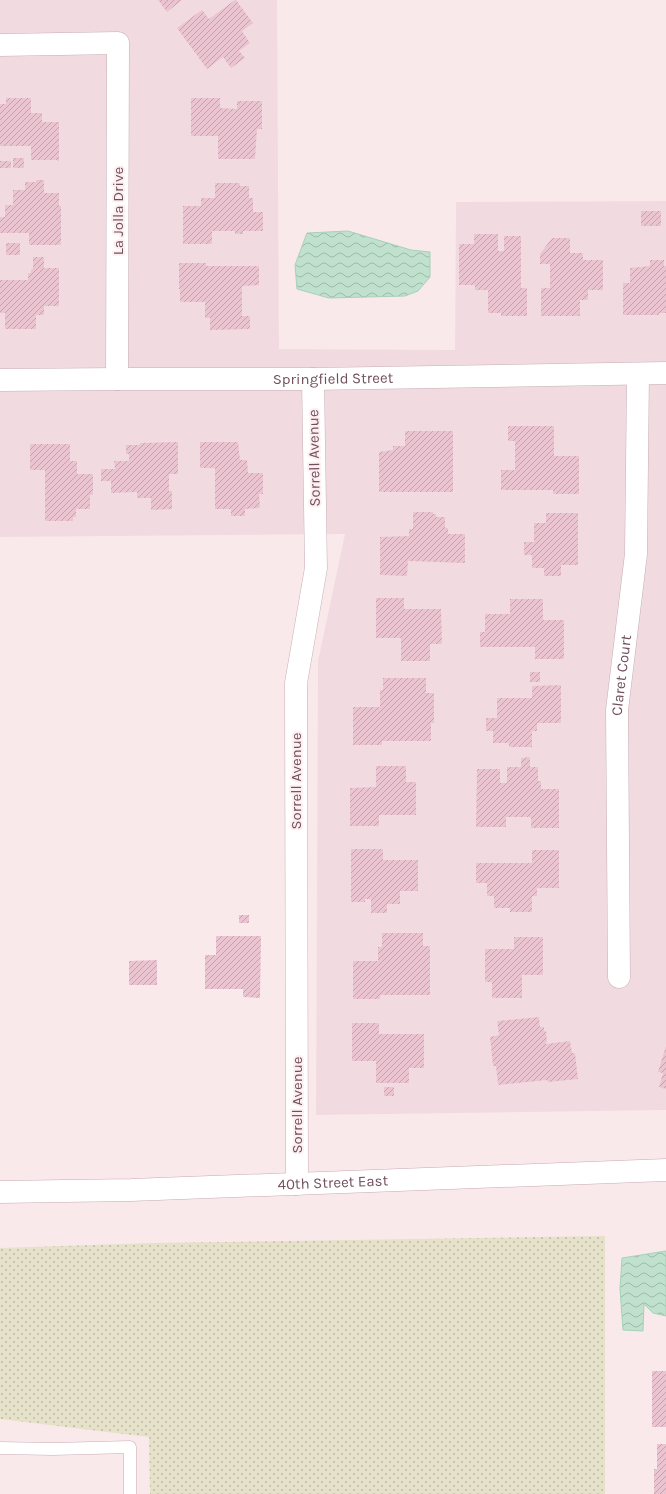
<svg xmlns="http://www.w3.org/2000/svg" width="666" height="1494" viewBox="0 0 666 1494" font-family="Karla,sans-serif">
<style>
.residential{fill:#f2dbe0}
.grass{fill:url(#grass-dots)}
.water{fill:url(#water-waves);stroke:#a8d1b9}
.building{fill:url(#building-hatch)}
.lines{fill:none;stroke-linecap:round;stroke-linejoin:round}
.service-casing{stroke:#c7aeb6;stroke-width:13}
.minor-casing{stroke:#c7aeb6;stroke-width:23}
.secondary-casing{stroke:#c8aab3;stroke-width:23}
.service{stroke:#fff;stroke-width:12}
.minor{stroke:#fff;stroke-width:22}
.secondary{stroke:#fff;stroke-width:22}
.labels{text-anchor:middle;stroke-width:4;stroke-linejoin:round;paint-order:stroke}
.street-label{font-size:15px;fill:#71505d;stroke:#fdeff1}
</style>
<defs>
<pattern id="grass-dots" width="8" height="8" patternUnits="userSpaceOnUse"><rect width="8" height="8" fill="#e6e1c9"/><path d="M2 2h.1M6 6h.1" fill="none" stroke="#bfb9a6" stroke-width="1.8" stroke-linecap="round"/></pattern>
<pattern id="water-waves" width="16" height="10" patternUnits="userSpaceOnUse"><rect width="16" height="10" fill="#c0e1cd"/><path d="M0 5q4-4 8 0t8 0" fill="none" stroke="#a0b9aa"/></pattern>
<pattern id="building-hatch" width="6" height="6" patternUnits="userSpaceOnUse"><rect width="6" height="6" fill="#ebc4d2"/><path d="M-1 1l2-2M0 6l6-6M5 7l2-2" fill="none" stroke="#c3a2ae"/></pattern>
</defs>
<rect width="100%" height="100%" fill="#fae9eb"/>
<!-- residential -->
<path class="residential" d="M 0,0 L 277,0 L 279,349 L 455,350 L 456,202 L 666,201 L 666,1110 L 316,1115 L 318,661 L 345,534 L 0,537 Z"/>
<!-- grass -->
<path class="grass" d="M 605,1236 L 605,1494 L 150,1494 L 149,1437 L 0,1419 L 0,1248 L 153,1243 Z"/>
<!-- water -->
<g class="water">
<path d="M 348,231 L 411,250 L 430,252 L 430,277 L 418,291 L 405,296 L 329,298 L 297,289 L 295,265 L 307,233 Z"/>
<path d="M 666,1251 L 666,1316 L 653,1313 L 644,1304 L 643,1331 L 623,1330 L 620,1289 L 622,1258 Z"/>
</g>
<!-- building -->
<g class="building">
<path d="M 158,0 L 182,0 L 167,12 Z"/>
<path d="M 235,0 L 236,0 L 253,23 L 242,31 L 250,43 L 239,51 L 245,58 L 231,68 L 223,57 L 207,69 L 177,28 L 202,10 L 209,19 Z"/>
<path d="M 6,98 L 31,98 L 31,113 L 42,113 L 42,122 L 59,122 L 59,161 L 57,161 L 57,160 L 31,160 L 31,146 L 0,146 L 0,104 L 6,104 Z"/>
<path d="M 191,98 L 220,98 L 220,108 L 237,109 L 237,101 L 262,101 L 262,129 L 257,129 L 255,159 L 218,159 L 218,136 L 191,136 Z"/>
<rect x="13" y="158" width="11" height="10"/>
<rect x="0" y="161" width="11" height="7"/>
<path d="M 36,180 L 44,180 L 44,193 L 59,193 L 59,206 L 61,206 L 61,245 L 29,245 L 29,233 L 0,233 L 0,217 L 5,217 L 5,205 L 13,205 L 13,190 L 25,190 L 25,182 L 36,182 Z"/>
<path d="M 215,183 L 240,183 L 240,186 L 249,186 L 249,198 L 253,198 L 253,212 L 263,212 L 263,231 L 243,231 L 243,234 L 235,234 L 235,231 L 212,231 L 212,244 L 183,244 L 183,206 L 201,206 L 201,198 L 215,198 Z"/>
<rect x="641" y="211" width="20" height="15"/>
<path d="M 474,234 L 498,234 L 498,251 L 504,251 L 504,236 L 521,236 L 521,288 L 527,288 L 527,316 L 501,316 L 501,313 L 488,313 L 488,290 L 475,290 L 475,285 L 459,285 L 459,244 L 474,244 Z"/>
<path d="M 552,238 L 570,238 L 570,253 L 583,253 L 583,260 L 603,260 L 603,290 L 588,290 L 588,300 L 580,300 L 580,316 L 541,316 L 541,288 L 550,288 L 550,264 L 540,264 L 540,254 Z"/>
<rect x="6" y="243" width="14" height="12"/>
<path d="M 33,257 L 44,257 L 44,268 L 59,268 L 59,306 L 44,306 L 44,315 L 36,315 L 36,329 L 5,329 L 5,313 L 0,313 L 0,280 L 28,280 L 28,273 L 31,273 L 31,269 L 33,269 Z"/>
<path d="M 650,260 L 664,260 L 664,266 L 666,266 L 666,313 L 659,313 L 659,315 L 623,315 L 623,283 L 630,283 L 630,268 L 650,266 Z"/>
<path d="M 179,263 L 206,263 L 206,266 L 259,266 L 259,285 L 242,286 L 242,316 L 250,316 L 250,329 L 210,330 L 210,318 L 205,318 L 205,302 L 180,302 L 180,289 L 179,289 Z"/>
<path d="M 508,426 L 554,426 L 554,456 L 579,456 L 579,494 L 553,494 L 553,490 L 501,490 L 501,470 L 515,470 L 515,441 L 508,441 Z"/>
<path d="M 405,431 L 453,431 L 453,492 L 379,492 L 379,452 L 393,450 L 393,446 L 405,446 Z"/>
<path d="M 178,442 L 178,474 L 169,474 L 169,491 L 172,491 L 172,509 L 151,510 L 151,498 L 137,498 L 137,492 L 111,493 L 111,481 L 101,481 L 101,469 L 115,469 L 114,461 L 129,461 L 129,454 L 126,454 L 126,445 L 140,445 L 140,443 Z"/>
<path d="M 200,442 L 238,442 L 240,460 L 247,460 L 248,473 L 263,473 L 263,494 L 259,494 L 260,508 L 245,509 L 245,516 L 231,516 L 231,509 L 215,509 L 215,468 L 200,468 Z"/>
<path d="M 30,444 L 70,444 L 70,461 L 77,461 L 77,474 L 93,474 L 93,495 L 90,495 L 90,509 L 76,509 L 76,517 L 73,517 L 73,521 L 45,521 L 45,470 L 30,470 Z"/>
<path d="M 413,512 L 433,512 L 433,514 L 436,514 L 436,517 L 445,517 L 445,528 L 448,528 L 448,534 L 465,534 L 465,563 L 408,561 L 407,576 L 380,575 L 380,537 L 409,536 L 409,529 L 413,529 Z"/>
<path d="M 546,513 L 578,513 L 578,565 L 561,565 L 561,576 L 544,576 L 544,568 L 532,568 L 532,555 L 524,555 L 524,542 L 534,542 L 534,523 L 546,523 Z"/>
<path d="M 376,598 L 404,598 L 404,609 L 441,609 L 442,644 L 430,644 L 430,661 L 401,661 L 401,638 L 376,638 Z"/>
<path d="M 510,599 L 543,599 L 543,620 L 564,620 L 564,659 L 535,659 L 535,647 L 480,647 L 480,632 L 485,632 L 485,614 L 510,614 Z"/>
<rect x="530" y="672" width="10" height="10"/>
<path d="M 383,678 L 426,678 L 426,693 L 434,693 L 434,723 L 431,723 L 431,741 L 382,741 L 382,745 L 353,745 L 353,707 L 380,707 L 380,690 L 383,690 Z"/>
<path d="M 561,685 L 561,723 L 537,723 L 537,731 L 532,731 L 532,747 L 509,747 L 509,743 L 493,743 L 493,731 L 486,731 L 486,718 L 497,718 L 497,698 L 532,698 L 532,686 Z"/>
<path d="M 530,757 L 530,767 L 538,767 L 538,781 L 541,781 L 541,789 L 559,789 L 559,828 L 531,828 L 531,817 L 506,817 L 506,827 L 476,827 L 477,769 L 500,769 L 500,783 L 507,783 L 507,767 L 521,767 L 521,758 Z"/>
<path d="M 376,766 L 406,766 L 406,782 L 416,782 L 416,815 L 379,815 L 379,826 L 350,826 L 350,788 L 376,787 Z"/>
<path d="M 351,849 L 383,849 L 383,860 L 418,860 L 418,891 L 400,891 L 400,904 L 387,904 L 387,913 L 371,913 L 371,899 L 365,899 L 365,902 L 351,902 Z"/>
<path d="M 532,850 L 559,850 L 559,888 L 537,888 L 537,896 L 532,896 L 532,912 L 510,912 L 510,908 L 494,908 L 494,896 L 487,896 L 487,883 L 476,883 L 476,863 L 532,863 Z"/>
<rect x="239" y="915" width="10" height="8"/>
<path d="M 382,933 L 423,933 L 423,946 L 430,946 L 430,995 L 380,995 L 380,999 L 353,999 L 353,961 L 378,961 L 378,947 L 382,947 Z"/>
<path d="M 216,936 L 261,936 L 260,998 L 243,997 L 243,989 L 205,989 L 205,955 L 216,955 Z"/>
<path d="M 514,937 L 543,937 L 543,975 L 522,975 L 522,998 L 492,998 L 492,982 L 485,982 L 485,949 L 514,949 Z"/>
<path d="M 157,960 L 157,985 L 129,985 L 129,961 Z"/>
<path d="M 539,1017 L 540,1027 L 544,1027 L 544,1031 L 546,1031 L 547,1042 L 546,1042 L 546,1044 L 570,1041 L 572,1053 L 575,1053 L 578,1079 L 548,1082 L 547,1080 L 498,1085 L 496,1066 L 493,1066 L 490,1037 L 499,1035 L 497,1021 Z"/>
<path d="M 352,1023 L 379,1023 L 379,1034 L 424,1034 L 424,1068 L 409,1068 L 409,1083 L 376,1083 L 376,1061 L 352,1061 Z"/>
<path d="M 666,1046 L 666,1089 L 659,1087 L 663,1073 L 658,1072 Z"/>
<rect x="384" y="1087" width="10" height="9"/>
<rect x="652" y="1371" width="14" height="56"/>
<path d="M 657,1444 L 666,1444 L 666,1494 L 654,1494 L 654,1469 L 657,1469 Z"/>
</g>
<g class="lines">
<defs>
<path id="service" d="M 0,1448 L 53,1449 L 130,1447 L 130,1494"/>
<g id="minor">
<path d="M 0,45 L 118,43 L 117,379"/>
<path id="s1" d="M 0,380 L 117,379 L 313,379 L 666,373"/>
<path id="s2" d="M 619,977 L 617,710 L 636,554 L 638,374"/>
<path d="M 297,1184 L 296,683 L 316,568 L 313,379"/>
</g>
<g id="secondary">
<path id="s3" d="M 0,1192 L 131,1190 L 666,1170"/>
</g>
</defs>
<!-- service casing -->
<use href="#service" class="service-casing"/>
<!-- minor casing -->
<use href="#minor" class="minor-casing"/>
<!-- secondary casing -->
<use href="#secondary" class="secondary-casing"/>
<!-- service -->
<use href="#service" class="service"/>
<!-- minor -->
<use href="#minor" class="minor"/>
<!-- secondary -->
<use href="#secondary" class="secondary"/>
</g>
<g class="labels">
<!-- street labels -->
<g class="street-label">
<text transform="translate(118 211) rotate(-90)" y="5">La Jolla Drive</text>
<text dy="5" stroke="none"><textPath href="#s1" startOffset="333">Springfield Street</textPath></text>
<text transform="translate(314 458) rotate(-91)" y="5">Sorrell Avenue</text>
<text dy="5" stroke="none"><textPath href="#s2" startOffset="302">Claret Court</textPath></text>
<text transform="translate(296 781) rotate(-90)" y="5">Sorrell Avenue</text>
<text transform="translate(297 1105) rotate(-90)" y="5">Sorrell Avenue</text>
<text dy="5" stroke="none"><textPath href="#s3" startOffset="333">40th Street East</textPath></text>
</g>
</g>
</svg>
